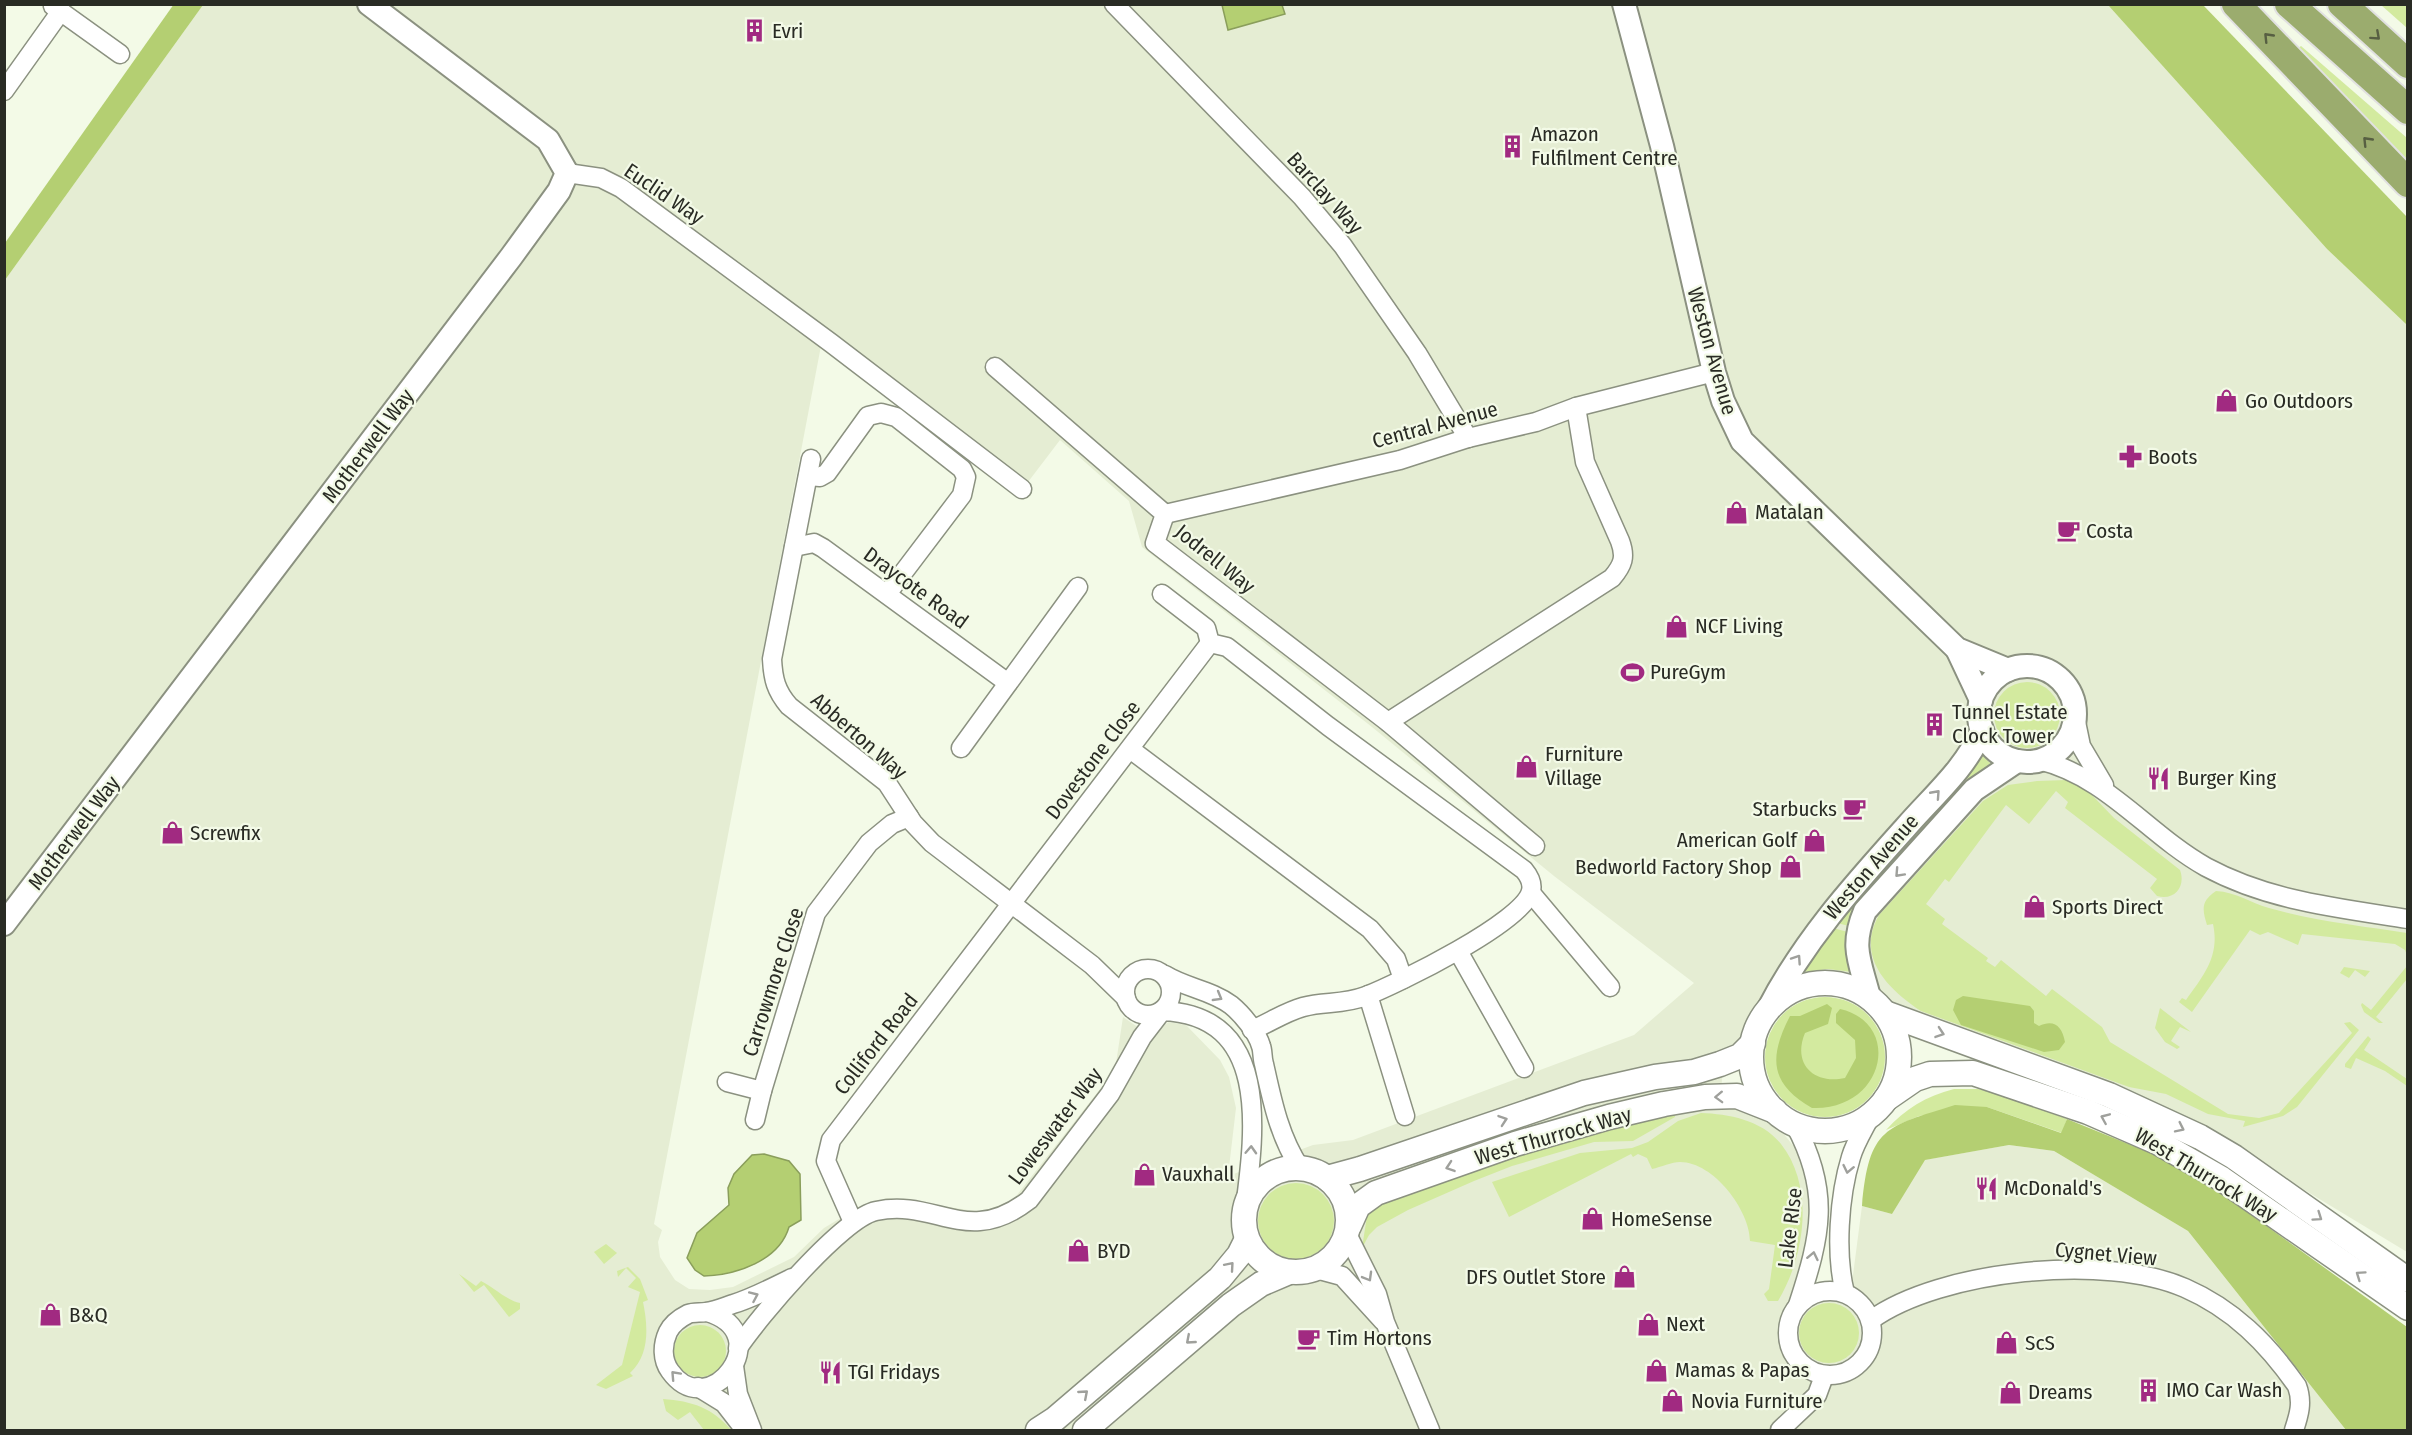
<svg xmlns="http://www.w3.org/2000/svg" width="2412" height="1435" viewBox="0 0 2412 1435" font-family="'Fira Sans Condensed',sans-serif">
<style>
.built{fill:#e5edd3;fill-rule:evenodd}
.green{fill:#d3ea9f}
.forest{fill:#b4cf72}
.water{fill:#b4cf72;stroke:#8a9e5b;stroke-width:1.5}
.lines{fill:none;stroke-linecap:round;stroke-linejoin:round}
.minor-casing{stroke:#8b9180;stroke-width:21}
.tertiary-casing{stroke:#8b9180;stroke-width:26}
.secondary-casing{stroke:#8b9180;stroke-width:27}
.trunk-casing{stroke:#e1e1e0;stroke-width:32}
.minor{stroke:#fff;stroke-width:18}
.tertiary{stroke:#fff;stroke-width:22}
.secondary{stroke:#fff;stroke-width:24}
.trunk{stroke:#9bac6e;stroke-width:28}
.oneway{stroke:#575f42}
.oneway2{stroke:#9fa09c}
.labels{text-anchor:middle;stroke-width:4.5;stroke-linejoin:round;paint-order:stroke}
.poi-label{font-size:21px;fill:#292b24;stroke:#f3fae7;text-anchor:start}
.street-label{font-size:21px;fill:#292b24;stroke:#f3fae7}
</style>
<rect width="100%" height="100%" fill="#f3fae7"/>
<!-- built -->
<path class="built" d="M 203,5 L 2108,5 L 2327,249 L 2407,325 L 2407,1252 L 2217,1137 L 1900,1013 L 1850,976 L 1793,977 L 1754,1009 L 1722,1076 L 1721,1105 L 1754,1113 L 1783,1133 L 1799,1153 L 1809,1185 L 1810,1221 L 1804,1264 L 1792,1294 L 1850,1298 L 1862,1206 L 1892,1214 L 1924,1160 L 2009,1145 L 2054,1151 L 2188,1231 L 2346,1430 L 5,1430 L 5,280 ZM 824,330 L 1028,482 L 1060,440 L 1129,501 L 1142,547 L 1372,727 L 1554,876 L 1694,983 L 1634,1035 L 1353,1140 L 1313,1145 L 1228,1176 L 1236,1108 L 1229,1077 L 1220,1060 L 1186,1025 L 1169,1022 L 1148,1034 L 1123,1017 L 1115,1070 L 1013,1200 L 982,1212 L 887,1198 L 854,1210 L 824,1228 L 794,1257 L 733,1287 L 710,1290 L 689,1289 L 675,1280 L 660,1257 L 658,1242 L 662,1230 L 654,1224 Z"/>
<!-- green -->
<g class="green">
<path d="M 2381,5 L 2407,5 L 2407,28 Z"/>
<path d="M 2301,46 L 2407,138 L 2407,165 L 2296,50 Z"/>
<circle cx="2027" cy="715" r="33"/>
<path d="M 1982,755 L 1991,764 L 1970,782 L 1965,778 Z"/>
<path d="M 2067,780 L 2089,792 L 2114,818 L 2180,870 C 2186,886 2175,901 2157,896 L 2150,888 L 2157,879 L 2065,808 L 2068,802 L 2056,791 L 2029,824 L 2006,805 L 1949,882 L 1945,879 L 1926,904 L 1945,919 L 1942,924 L 1988,958 L 1986,961 L 1995,967 L 2001,960 L 2046,996 L 2052,989 L 2102,1027 L 2110,1042 L 2228,1114 L 2259,1118 L 2279,1113 L 2352,1033 L 2344,1023 L 2350,1022 L 2359,1030 L 2297,1107 L 2283,1116 L 2243,1127 L 2245,1121 L 2208,1114 L 2166,1094 L 2129,1087 L 1921,1011 C 1888,989 1855,957 1879,915 L 1983,801 L 2008,785 L 2037,781 Z"/>
<path d="M 1961,782 L 1966,786 L 1849,926 L 1833,922 Z"/>
<path d="M 2216,891 C 2236,892 2251,903 2269,908 C 2314,921 2362,926 2407,933 L 2407,955 L 2405,950 L 2395,944 L 2302,934 L 2298,945 L 2268,932 L 2260,935 L 2250,930 L 2192,1012 L 2179,1002 L 2182,998 L 2186,1000 C 2204,975 2220,956 2213,924 L 2207,925 C 2202,909 2201,901 2216,891 Z"/>
<path d="M 1829,927 L 1848,932 L 1852,972 L 1828,969 L 1804,972 Z"/>
<path d="M 2407,966 L 2407,979 L 2376,1017 L 2383,1023 L 2379,1023 L 2364,1012 L 2361,1005 L 2362,1003 L 2371,1010 Z"/>
<path d="M 2344,967 L 2370,971 L 2365,977 L 2355,970 L 2349,978 L 2340,973 Z"/>
<circle cx="1825" cy="1057" r="60"/>
<path d="M 2160,1008 L 2191,1032 L 2180,1027 L 2171,1041 L 2180,1047 L 2177,1049 L 2165,1042 L 2155,1028 Z"/>
<path d="M 2368,1036 L 2371,1039 L 2364,1050 L 2407,1079 L 2407,1086 L 2385,1071 L 2356,1058 L 2351,1069 L 2345,1067 L 2345,1064 Z"/>
<path d="M 1954,1089 L 1978,1089 L 1998,1094 L 2067,1119 L 2062,1133 L 1987,1107 L 1919,1116 L 1886,1130 C 1905,1109 1926,1096 1954,1089 Z"/>
<path d="M 1674,1111 L 1675,1117 L 1633,1141 L 1594,1142 L 1512,1166 L 1474,1181 L 1408,1210 L 1377,1227 L 1369,1235 L 1362,1248 L 1367,1216 L 1377,1206 L 1535,1146 Z"/>
<path d="M 1701,1113 C 1729,1114 1762,1120 1781,1144 C 1815,1187 1805,1256 1778,1301 L 1768,1301 L 1764,1294 L 1769,1289 L 1775,1245 L 1750,1241 C 1750,1211 1714,1162 1680,1162 C 1672,1162 1661,1167 1652,1169 L 1647,1158 L 1638,1154 L 1633,1157 L 1631,1154 L 1509,1217 L 1492,1182 L 1580,1153 L 1632,1148 L 1648,1142 L 1678,1121 Z"/>
<circle cx="1296" cy="1221" r="38"/>
<path d="M 606,1244 L 617,1253 L 604,1264 L 594,1252 Z"/>
<path d="M 628,1267 L 640,1279 L 648,1300 L 643,1302 C 648,1326 650,1355 630,1373 L 633,1376 L 606,1389 L 596,1385 L 622,1365 L 640,1292 L 628,1287 L 636,1278 L 626,1268 L 618,1277 L 617,1271 Z"/>
<path d="M 459,1274 L 476,1286 L 481,1281 C 492,1286 506,1300 520,1303 L 520,1309 L 509,1317 L 484,1285 L 474,1292 Z"/>
<circle cx="1829" cy="1333" r="30"/>
<circle cx="700" cy="1351" r="26"/>
<path d="M 663,1399 C 692,1401 713,1408 731,1430 L 704,1430 L 690,1412 L 678,1420 L 666,1411 Z"/>
</g>
<!-- forest -->
<g class="forest">
<path d="M 174,4 L 203,5 L 5,280 L 5,243 Z"/>
<path d="M 2108,5 L 2203,5 L 2407,217 L 2407,325 L 2327,249 Z"/>
<path d="M 1963,996 L 2030,1006 L 2034,1011 L 2034,1023 L 2039,1026 C 2054,1019 2062,1026 2065,1042 L 2059,1050 L 2044,1052 L 1961,1025 L 1953,1010 L 1956,1000 Z"/>
<path d="M 1827,1004 L 1832,1008 L 1828,1024 L 1805,1033 C 1792,1064 1814,1085 1845,1078 L 1856,1058 L 1855,1040 L 1836,1023 L 1836,1014 L 1840,1009 C 1903,1023 1885,1111 1812,1108 C 1769,1083 1769,1057 1790,1016 L 1800,1016 Z"/>
<path d="M 1955,1105 L 1987,1107 L 2061,1133 L 2067,1119 L 2153,1154 L 2222,1194 L 2407,1327 L 2407,1430 L 2346,1430 L 2188,1231 L 2054,1151 L 2009,1145 L 1925,1160 L 1892,1214 L 1862,1206 C 1869,1127 1885,1127 1955,1105 Z"/>
</g>
<!-- water -->
<g class="water">
<path d="M 1222,5 L 1282,5 L 1285,14 L 1228,30 Z"/>
<path d="M 764,1154 L 789,1161 L 800,1174 L 801,1220 L 789,1227 C 779,1261 736,1275 704,1276 L 695,1270 L 687,1258 L 697,1233 L 729,1205 L 728,1188 L 734,1174 L 752,1155 Z"/>
</g>
<g class="lines">
<defs>
<g id="minor">
<path d="M 1114,4 L 1302,197 L 1343,246 L 1417,353 L 1468,438"/>
<path d="M 53,6 L 120,54"/>
<path d="M 4,91 L 61,11"/>
<path d="M 567,173 L 601,178 L 621,188 L 831,343 L 1022,489"/>
<path d="M 995,367 L 1165,514 L 1155,543 L 1388,722 L 1535,846"/>
<path d="M 811,459 L 772,659 C 773,679 776,691 789,706 L 887,783 L 913,823 L 932,843 L 1092,965 L 1126,998"/>
<path d="M 808,476 L 820,477 L 827,473 L 868,416 L 881,413 L 896,417 L 962,469 L 966,477 L 962,495 L 887,594"/>
<path d="M 1165,514 L 1400,460 L 1468,438 L 1536,422 L 1576,407 L 1714,372"/>
<path d="M 794,547 L 814,543 L 823,548 L 1008,683"/>
<path d="M 1162,594 L 1206,628 L 1210,643 L 1227,647 L 1328,726 L 1524,870 C 1529,876 1533,883 1531,891 C 1524,922 1397,984 1366,996 C 1342,1005 1325,1001 1303,1007 C 1285,1012 1269,1023 1252,1030"/>
<path d="M 2075,717 L 2081,746 L 2104,785"/>
<path d="M 1388,722 L 1612,578 C 1623,565 1626,557 1620,541 L 1585,462 L 1576,407"/>
<path d="M 961,748 L 1078,587"/>
<path d="M 1130,749 L 1370,929 L 1396,959 L 1403,979"/>
<path d="M 2039,760 C 2108,777 2146,833 2206,867 C 2269,901 2338,908 2408,919"/>
<path d="M 1531,893 L 1610,987"/>
<path d="M 1458,951 L 1524,1068"/>
<circle cx="1148" cy="992" r="23"/>
<path d="M 1165,975 C 1186,988 1211,990 1231,1005 C 1242,1014 1257,1032 1261,1046 C 1263,1051 1262,1058 1264,1064 C 1272,1100 1279,1136 1300,1168"/>
<path d="M 1368,995 L 1405,1116"/>
<path d="M 727,1082 L 762,1091 L 816,913 L 869,843 L 892,824 L 909,817"/>
<path d="M 755,1120 L 762,1091"/>
<path d="M 1795,1125 C 1831,1192 1821,1235 1798,1305"/>
<path d="M 853,1222 L 826,1161 L 831,1140 L 1210,643"/>
<path d="M 1347,1234 L 1377,1294 L 1385,1322 L 1430,1430"/>
<path d="M 1316,1269 L 1342,1276 L 1383,1321"/>
<circle cx="1830" cy="1333" r="42"/>
<path d="M 1845,1293 C 1835,1254 1839,1196 1851,1157 C 1855,1143 1864,1129 1871,1115"/>
<path d="M 707,1312 C 780,1333 709,1426 670,1371 C 662,1360 662,1345 668,1332 C 672,1324 680,1318 688,1314 C 694,1312 700,1313 706,1312 C 715,1311 724,1307 733,1304 C 753,1298 773,1287 792,1278"/>
<path d="M 1871,1320 C 1940,1270 2106,1253 2185,1288 C 2233,1309 2267,1343 2297,1386 C 2303,1402 2299,1415 2294,1430"/>
<path d="M 738,1348 C 758,1318 842,1218 876,1211 C 936,1198 967,1248 1029,1200 L 1110,1094 L 1142,1037 L 1162,1011 C 1271,1015 1255,1131 1245,1208"/>
<path d="M 734,1366 L 738,1394 L 752,1430"/>
<path d="M 698,1387 L 724,1403 L 745,1430"/>
<path d="M 1780,1430 L 1817,1395 L 1824,1376"/>
</g>
<g id="tertiary">
<path d="M 1624,4 L 1662,146 L 1714,372 L 1723,401 L 1742,441 L 1957,649 L 2008,670"/>
<path d="M 1957,649 L 1981,700"/>
<circle cx="2027" cy="714" r="48"/>
<path d="M 4,924 L 511,257 L 559,191 L 567,173 L 548,140 L 369,4"/>
<path d="M 1869,997 C 1860,961 1850,947 1865,911 L 1974,790 L 2017,761"/>
<path d="M 1768,1010 C 1804,940 1854,885 1906,827 C 1933,796 1966,768 1982,730"/>
</g>
<g id="secondary">
<circle cx="1825" cy="1057" r="74"/>
<path d="M 1885,1013 L 2109,1095 L 2200,1137 L 2234,1157 L 2408,1280"/>
<path d="M 1886,1099 L 1915,1079 L 1930,1074 L 1973,1073 L 2088,1112 L 2159,1143 L 2222,1179 L 2408,1308"/>
<circle cx="1296" cy="1220" r="52"/>
<path d="M 1327,1178 L 1360,1169 L 1584,1093 L 1655,1077 L 1694,1072 L 1720,1064 L 1740,1056 L 1753,1043"/>
<path d="M 1349,1226 L 1358,1206 L 1376,1193 L 1515,1144 L 1609,1117 L 1664,1104 L 1705,1097 L 1737,1096 L 1775,1111"/>
<path d="M 1038,1430 L 1055,1419 L 1220,1278 L 1239,1255 L 1247,1239"/>
<path d="M 1085,1430 L 1231,1305 L 1261,1284 L 1289,1272"/>
</g>
<g id="trunk">
<path d="M 2236,4 L 2408,183"/>
<path d="M 2289,4 L 2408,110"/>
<path d="M 2342,4 L 2408,64"/>
</g>
</defs>
<!-- minor casing -->
<use href="#minor" class="minor-casing"/>
<!-- tertiary casing -->
<use href="#tertiary" class="tertiary-casing"/>
<!-- secondary casing -->
<use href="#secondary" class="secondary-casing"/>
<!-- trunk casing -->
<use href="#trunk" class="trunk-casing"/>
<!-- minor -->
<use href="#minor" class="minor"/>
<!-- tertiary -->
<use href="#tertiary" class="tertiary"/>
<!-- secondary -->
<use href="#secondary" class="secondary"/>
<!-- trunk -->
<use href="#trunk" class="trunk"/>
</g>
<!-- one-way arrows -->
<defs><path id="oneway-chevron" d="M-2-3.5L2.5 0L-2 3.5" fill="none" stroke-width="1.6" stroke-linecap="round" stroke-linejoin="round" transform="scale(1.5)"/></defs>
<g class="oneway">
<use href="#oneway-chevron" transform="translate(2376 36) rotate(42)"/>
<use href="#oneway-chevron" transform="translate(2268 37) rotate(-134)"/>
<use href="#oneway-chevron" transform="translate(2367 141) rotate(-134)"/>
</g>
<g class="oneway2">
<use href="#oneway-chevron" transform="translate(1936 794) rotate(-48)"/>
<use href="#oneway-chevron" transform="translate(1899 873) rotate(133)"/>
<use href="#oneway-chevron" transform="translate(1797 959) rotate(-56)"/>
<use href="#oneway-chevron" transform="translate(1218 997) rotate(30)"/>
<use href="#oneway-chevron" transform="translate(1940 1033) rotate(19)"/>
<use href="#oneway-chevron" transform="translate(1719 1097) rotate(178)"/>
<use href="#oneway-chevron" transform="translate(2105 1118) rotate(-157)"/>
<use href="#oneway-chevron" transform="translate(1503 1120) rotate(-19)"/>
<use href="#oneway-chevron" transform="translate(2180 1128) rotate(26)"/>
<use href="#oneway-chevron" transform="translate(1251 1150) rotate(-87)"/>
<use href="#oneway-chevron" transform="translate(1450 1167) rotate(161)"/>
<use href="#oneway-chevron" transform="translate(1848 1169) rotate(102)"/>
<use href="#oneway-chevron" transform="translate(2318 1217) rotate(35)"/>
<use href="#oneway-chevron" transform="translate(1813 1256) rotate(-78)"/>
<use href="#oneway-chevron" transform="translate(1230 1266) rotate(-49)"/>
<use href="#oneway-chevron" transform="translate(2360 1275) rotate(-145)"/>
<use href="#oneway-chevron" transform="translate(1368 1277) rotate(60)"/>
<use href="#oneway-chevron" transform="translate(754 1296) rotate(-24)"/>
<use href="#oneway-chevron" transform="translate(1190 1340) rotate(139)"/>
<use href="#oneway-chevron" transform="translate(675 1375) rotate(-133)"/>
<use href="#oneway-chevron" transform="translate(1084 1394) rotate(-41)"/>
</g>
<!-- icons -->
<defs>
<symbol id="building-bare" viewBox="-9 -9 18 18"><path d="M-4-6H4V6H1V3H-1V6H-4ZM-2.5-4.3h1.7v1.8h-1.7ZM.8-4.3h1.7v1.8H.8ZM-2.5-1h1.7V.8h-1.7ZM.8-1h1.7V.8H.8Z" fill="#a12a81" stroke="#f3fae7" stroke-width="2.5" paint-order="stroke"/></symbol>
<symbol id="shop-bare" viewBox="-9 -9 18 18"><path d="M-5-2.5h2.3a2.7 3.5 0 0 1 5.4 0H5L5.5 6h-11ZM-1.5-2.5h3a1.5 2.3 0 0 0-3 0Z" fill="#a12a81" stroke="#f3fae7" stroke-width="2.5" paint-order="stroke"/></symbol>
<symbol id="pharmacy-bare" viewBox="-9 -9 18 18"><path d="M-2-6h4v4h4v4h-4v4h-4v-4h-4v-4h4Z" fill="#a12a81" stroke="#f3fae7" stroke-width="2.5" paint-order="stroke"/></symbol>
<symbol id="cafe-bare" viewBox="-9 -9 18 18"><path d="M-5.5-4.5H6V0H3Q3 3.5 0 3.5H-2.5Q-5.5 3.5-5.5 0ZM3-3.2v2h1.7v-2ZM-6 4.5H4V6H-6Z" fill="#a12a81" stroke="#f3fae7" stroke-width="2.5" paint-order="stroke"/></symbol>
<symbol id="stadium-bare" viewBox="-9 -9 18 18"><path d="M0-5a6.5 5 0 1 0 0 10a6.5 5 0 1 0 0-10ZM-3.5-1.8h7v3.6h-7Z" fill="#a12a81" stroke="#f3fae7" stroke-width="2.5" paint-order="stroke"/></symbol>
<symbol id="restaurant-bare" viewBox="-9 -9 18 18"><path d="M-5-6h1v4h1v-4h1v4h1v-4h1v5L-1.5 .5V6h-2V.5L-5-1ZM5-6V6H3V1.5H1.5Q1.5-4 5-6Z" fill="#a12a81" stroke="#f3fae7" stroke-width="2.5" paint-order="stroke"/></symbol>
</defs>
<g fill-rule="evenodd">
<use href="#building-bare" x="738" y="14" width="33" height="33"/>
<use href="#building-bare" x="1496" y="130" width="33" height="33"/>
<use href="#shop-bare" x="2210" y="384" width="33" height="33"/>
<use href="#pharmacy-bare" x="2114" y="440" width="33" height="33"/>
<use href="#shop-bare" x="1720" y="496" width="33" height="33"/>
<use href="#cafe-bare" x="2052" y="514" width="33" height="33"/>
<use href="#shop-bare" x="1660" y="610" width="33" height="33"/>
<use href="#stadium-bare" x="1616" y="656" width="33" height="33"/>
<use href="#building-bare" x="1918" y="708" width="33" height="33"/>
<use href="#shop-bare" x="1510" y="750" width="33" height="33"/>
<use href="#restaurant-bare" x="2142" y="762" width="33" height="33"/>
<use href="#cafe-bare" x="1838" y="792" width="33" height="33"/>
<use href="#shop-bare" x="156" y="816" width="33" height="33"/>
<use href="#shop-bare" x="1798" y="824" width="33" height="33"/>
<use href="#shop-bare" x="1774" y="850" width="33" height="33"/>
<use href="#shop-bare" x="2018" y="890" width="33" height="33"/>
<use href="#shop-bare" x="1128" y="1158" width="33" height="33"/>
<use href="#restaurant-bare" x="1970" y="1172" width="33" height="33"/>
<use href="#shop-bare" x="1576" y="1202" width="33" height="33"/>
<use href="#shop-bare" x="1062" y="1234" width="33" height="33"/>
<use href="#shop-bare" x="1608" y="1260" width="33" height="33"/>
<use href="#shop-bare" x="34" y="1298" width="33" height="33"/>
<use href="#shop-bare" x="1632" y="1308" width="33" height="33"/>
<use href="#cafe-bare" x="1292" y="1322" width="33" height="33"/>
<use href="#shop-bare" x="1990" y="1326" width="33" height="33"/>
<use href="#shop-bare" x="1640" y="1354" width="33" height="33"/>
<use href="#restaurant-bare" x="814" y="1356" width="33" height="33"/>
<use href="#building-bare" x="2132" y="1374" width="33" height="33"/>
<use href="#shop-bare" x="1994" y="1376" width="33" height="33"/>
<use href="#shop-bare" x="1656" y="1384" width="33" height="33"/>
</g>
<g class="labels">
<!-- poi labels -->
<g class="poi-label">
<text x="772" y="38">Evri</text>
<text x="1531" y="141">Amazon<tspan x="1531" dy="24">Fulfilment Centre</tspan></text>
<text x="2245" y="408">Go Outdoors</text>
<text x="2148" y="464">Boots</text>
<text x="1755" y="519">Matalan</text>
<text x="2086" y="538">Costa</text>
<text x="1695" y="633">NCF Living</text>
<text x="1650" y="679">PureGym</text>
<text x="1952" y="719">Tunnel Estate<tspan x="1952" dy="24">Clock Tower</tspan></text>
<text x="1545" y="761">Furniture<tspan x="1545" dy="24">Village</tspan></text>
<text x="2177" y="785">Burger King</text>
<text x="1837" y="816" text-anchor="end">Starbucks</text>
<text x="190" y="840">Screwfix</text>
<text x="1797" y="847" text-anchor="end">American Golf</text>
<text x="1772" y="874" text-anchor="end">Bedworld Factory Shop</text>
<text x="2052" y="914">Sports Direct</text>
<text x="1162" y="1181">Vauxhall</text>
<text x="2004" y="1195">McDonald's</text>
<text x="1611" y="1226">HomeSense</text>
<text x="1097" y="1258">BYD</text>
<text x="1606" y="1284" text-anchor="end">DFS Outlet Store</text>
<text x="69" y="1322">B&amp;Q</text>
<text x="1666" y="1331">Next</text>
<text x="1327" y="1345">Tim Hortons</text>
<text x="2025" y="1350">ScS</text>
<text x="1675" y="1377">Mamas &amp; Papas</text>
<text x="848" y="1379">TGI Fridays</text>
<text x="2166" y="1397">IMO Car Wash</text>
<text x="2028" y="1399">Dreams</text>
<text x="1691" y="1408">Novia Furniture</text>
</g>
<!-- street labels -->
<g class="street-label">
<text transform="translate(1325 193) rotate(48)" y="7">Barclay Way</text>
<text transform="translate(664 194) rotate(34)" y="7">Euclid Way</text>
<text transform="translate(1712 351) rotate(74)" y="7">Weston Avenue</text>
<text transform="translate(1435 425) rotate(-15)" y="7">Central Avenue</text>
<text transform="translate(368 446) rotate(-53)" y="7">Motherwell Way</text>
<text transform="translate(1215 559) rotate(39)" y="7">Jodrell Way</text>
<text transform="translate(916 588) rotate(36)" y="7">Draycote Road</text>
<text transform="translate(859 736) rotate(41)" y="7">Abberton Way</text>
<text transform="translate(1093 760) rotate(-53)" y="7">Dovestone Close</text>
<text transform="translate(74 833) rotate(-53)" y="7">Motherwell Way</text>
<text transform="translate(1871 867) rotate(-49)" y="7">Weston Avenue</text>
<text transform="translate(773 982) rotate(-72)" y="7">Carrowmore Close</text>
<text transform="translate(876 1044) rotate(-52)" y="7">Colliford Road</text>
<text transform="translate(1055 1126) rotate(-53)" y="7">Loweswater Way</text>
<text transform="translate(1553 1136) rotate(-16)" y="7">West Thurrock Way</text>
<text transform="translate(2206 1175) rotate(31)" y="7">West Thurrock Way</text>
<text transform="translate(1790 1228) rotate(-83)" y="7">Lake RIse</text>
<text transform="translate(2106 1254) rotate(5)" y="7">Cygnet View</text>
</g>
</g>
<!-- border -->
<rect width="2412" height="1435" fill="none" stroke="#292b24" stroke-width="12"/>
</svg>
